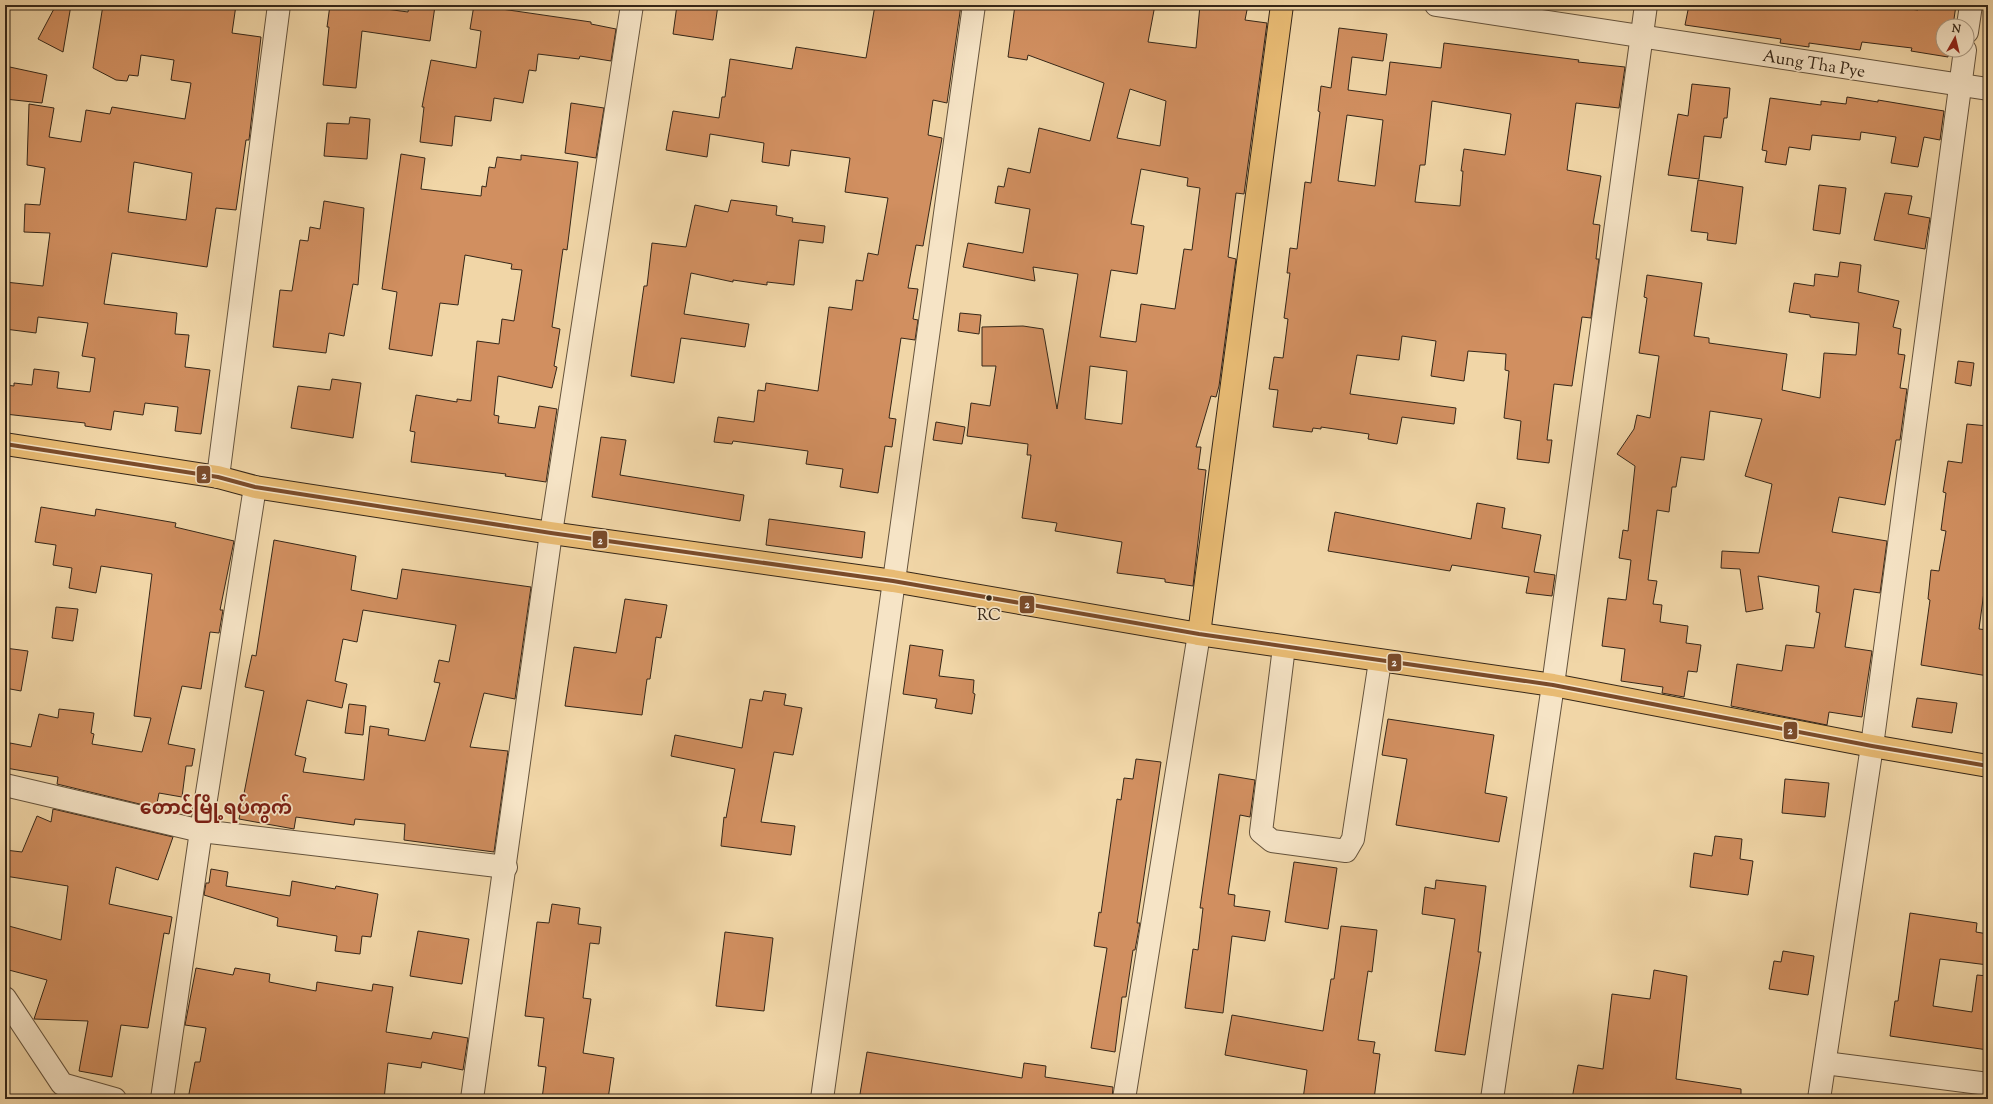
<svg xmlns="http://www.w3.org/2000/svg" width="1993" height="1104" viewBox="0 0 1993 1104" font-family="'Sorts Mill Goudy','Noto Sans Myanmar',serif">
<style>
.building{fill:#d18f60;stroke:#362718;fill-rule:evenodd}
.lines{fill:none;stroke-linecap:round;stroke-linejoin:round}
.minor-casing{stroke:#65533c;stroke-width:24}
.major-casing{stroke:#362718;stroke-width:24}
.highway-casing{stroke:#362718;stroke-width:24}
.minor{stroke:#f6e4c6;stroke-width:22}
.major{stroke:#e8bb74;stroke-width:22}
.highway{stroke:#e8bb74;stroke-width:22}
.bus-1-casing{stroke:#f6e4c6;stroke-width:7}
.bus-1{stroke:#7a4b2a;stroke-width:4}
.bus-dot{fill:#362718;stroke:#f6e4c6;stroke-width:1.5}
.labels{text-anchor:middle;stroke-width:3.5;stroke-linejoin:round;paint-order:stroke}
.bus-label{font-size:16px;fill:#362718;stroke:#f6e4c6}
.street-label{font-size:17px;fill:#362718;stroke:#f6e4c6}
.quarter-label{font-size:19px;font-weight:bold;fill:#7a1f14;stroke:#f6e4c6}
.line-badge{stroke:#f6e4c6;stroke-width:1.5}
.badge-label{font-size:11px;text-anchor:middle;font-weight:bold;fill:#fff}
</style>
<rect width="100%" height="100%" fill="#f1d6a7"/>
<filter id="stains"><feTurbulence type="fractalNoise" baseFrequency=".005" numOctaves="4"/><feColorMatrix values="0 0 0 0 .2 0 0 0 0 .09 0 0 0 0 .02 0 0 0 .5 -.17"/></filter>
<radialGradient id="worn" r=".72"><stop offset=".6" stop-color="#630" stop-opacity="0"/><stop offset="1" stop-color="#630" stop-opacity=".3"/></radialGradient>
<!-- building -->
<g class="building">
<path d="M 56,5 L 71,5 L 63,52 L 38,39 Z"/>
<path d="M 103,5 L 236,5 L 232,33 L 261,37 L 249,140 L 246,140 L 236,210 L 216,208 L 207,267 L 112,253 L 104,304 L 177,313 L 175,334 L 189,335 L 185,367 L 210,370 L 201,434 L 175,431 L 178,407 L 145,403 L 143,415 L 114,411 L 111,430 L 85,426 L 85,423 L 5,414 L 5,385 L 14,386 L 14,383 L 32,385 L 34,369 L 59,372 L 57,388 L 90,392 L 95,358 L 82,356 L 88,323 L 38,317 L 36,333 L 5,329 L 5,282 L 43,286 L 50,233 L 24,232 L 25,204 L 40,205 L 45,168 L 27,165 L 29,104 L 54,108 L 49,137 L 81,142 L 86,110 L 110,114 L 112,107 L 185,119 L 191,83 L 171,80 L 174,60 L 141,55 L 138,76 L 129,75 L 127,81 L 116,80 L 93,68 ZM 134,162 L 192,173 L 186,220 L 128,212 Z"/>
<path d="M 330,5 L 356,5 L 408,12 L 409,5 L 435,6 L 430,41 L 362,31 L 356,88 L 323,85 L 329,27 L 327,27 Z"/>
<path d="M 474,5 L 591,22 L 591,24 L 616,29 L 611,61 L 580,56 L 579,59 L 538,54 L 536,71 L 529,70 L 523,103 L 494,98 L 491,121 L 455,116 L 452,146 L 420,142 L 424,107 L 422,107 L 431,60 L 476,68 L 481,31 L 470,29 Z"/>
<path d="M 677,5 L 718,5 L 713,40 L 673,34 Z"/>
<path d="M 875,5 L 961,5 L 947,103 L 933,100 L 928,135 L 942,138 L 923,246 L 916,245 L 908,288 L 918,289 L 913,319 L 918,320 L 915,340 L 901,338 L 889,418 L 896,419 L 892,447 L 885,446 L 878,493 L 840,487 L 843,469 L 806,464 L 808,451 L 733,441 L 732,444 L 714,442 L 718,417 L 754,422 L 758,390 L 765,391 L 766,383 L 818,391 L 829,307 L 852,310 L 856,280 L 863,281 L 868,253 L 878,255 L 888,198 L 845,192 L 850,158 L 791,150 L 789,166 L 762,162 L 764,143 L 710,134 L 707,157 L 666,150 L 673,111 L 719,118 L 722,97 L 725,97 L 730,59 L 792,69 L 796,47 L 866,58 Z"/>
<path d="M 1015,5 L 1155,5 L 1148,42 L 1196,48 L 1200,5 L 1248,5 L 1245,20 L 1267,23 L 1244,194 L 1236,193 L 1228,257 L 1236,259 L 1219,386 L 1216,397 L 1211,396 L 1196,447 L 1201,447 L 1198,469 L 1206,470 L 1193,586 L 1165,582 L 1165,579 L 1117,573 L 1122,542 L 1055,531 L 1057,523 L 1022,518 L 1031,455 L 1027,455 L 1028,444 L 967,436 L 971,403 L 990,406 L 996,366 L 982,366 L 982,327 L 1023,326 L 1043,329 L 1057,409 L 1078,274 L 1033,267 L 1035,281 L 963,267 L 968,243 L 1023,253 L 1030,209 L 995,203 L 998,186 L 1004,187 L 1008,168 L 1030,173 L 1039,128 L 1090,141 L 1104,83 L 1028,55 L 1027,60 L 1008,57 ZM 1130,89 L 1166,101 L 1160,146 L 1117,138 ZM 1141,169 L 1188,178 L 1187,186 L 1200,188 L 1192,250 L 1184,249 L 1175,309 L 1141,304 L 1136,342 L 1100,337 L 1111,270 L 1137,274 L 1144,226 L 1131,224 ZM 1090,366 L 1127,371 L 1122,424 L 1085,419 Z"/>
<path d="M 1689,5 L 1877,5 L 1918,10 L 1918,5 L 1956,5 L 1953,26 L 1943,26 L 1943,50 L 1949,50 L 1948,57 L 1911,51 L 1912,48 L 1862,42 L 1860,50 L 1809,43 L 1809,47 L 1780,43 L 1781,39 L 1685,25 Z"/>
<path d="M 1339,28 L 1387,34 L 1383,61 L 1352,57 L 1348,90 L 1386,95 L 1390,62 L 1441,68 L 1444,43 L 1579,60 L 1578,62 L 1625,67 L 1619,108 L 1576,103 L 1567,170 L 1601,176 L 1593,224 L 1600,225 L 1596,259 L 1599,259 L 1591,318 L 1582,317 L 1572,386 L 1554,384 L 1547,440 L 1552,440 L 1549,463 L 1517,459 L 1521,421 L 1504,418 L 1509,371 L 1505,370 L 1506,354 L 1468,351 L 1464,381 L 1431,376 L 1436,341 L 1402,336 L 1399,360 L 1357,355 L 1350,394 L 1456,408 L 1454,424 L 1402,417 L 1397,444 L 1368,439 L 1369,434 L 1321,427 L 1321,429 L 1313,428 L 1312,432 L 1273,427 L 1278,390 L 1269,389 L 1274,357 L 1283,358 L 1288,319 L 1284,318 L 1290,273 L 1287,273 L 1290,248 L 1297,249 L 1305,182 L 1311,183 L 1320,112 L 1318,111 L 1321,86 L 1331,88 ZM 1432,101 L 1511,114 L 1505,155 L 1464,149 L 1461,171 L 1463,171 L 1460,206 L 1415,202 L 1420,165 L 1425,165 ZM 1347,115 L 1383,120 L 1375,186 L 1338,181 Z"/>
<path d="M 5,66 L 47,75 L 42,103 L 5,99 Z"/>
<path d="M 1692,84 L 1730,88 L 1727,118 L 1724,118 L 1721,138 L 1704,136 L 1699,179 L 1668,175 L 1678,114 L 1688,116 Z"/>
<path d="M 1847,97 L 1878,102 L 1878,100 L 1944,111 L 1940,140 L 1924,137 L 1918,167 L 1891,163 L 1896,137 L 1861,132 L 1860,140 L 1812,135 L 1810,150 L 1789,147 L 1786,165 L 1765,162 L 1767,151 L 1762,150 L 1770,98 L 1821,105 L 1821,101 L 1846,104 Z"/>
<path d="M 571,103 L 604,108 L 596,158 L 565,153 Z"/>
<path d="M 350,117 L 370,119 L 367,159 L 324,156 L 327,123 L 349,124 Z"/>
<path d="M 401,154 L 425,158 L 421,189 L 481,196 L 482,186 L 486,187 L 489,167 L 495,168 L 497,157 L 521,160 L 521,155 L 578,162 L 567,250 L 563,249 L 552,327 L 560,329 L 554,366 L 557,367 L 552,388 L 498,376 L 494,415 L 499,416 L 498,423 L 535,428 L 539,406 L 557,409 L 546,482 L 505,476 L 506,474 L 411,462 L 415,432 L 410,431 L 416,395 L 457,402 L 457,399 L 471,401 L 477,341 L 499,344 L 502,319 L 514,321 L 522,270 L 511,269 L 512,264 L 465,255 L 458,305 L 440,303 L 432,356 L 389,349 L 397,292 L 382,289 Z"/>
<path d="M 1698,180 L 1743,187 L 1736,244 L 1707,240 L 1708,233 L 1691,231 Z"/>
<path d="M 1819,185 L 1846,188 L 1840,234 L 1813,230 Z"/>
<path d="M 1885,193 L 1912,196 L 1908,214 L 1930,218 L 1925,249 L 1874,240 Z"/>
<path d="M 731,200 L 777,206 L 776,215 L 793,218 L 792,222 L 825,226 L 823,243 L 799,240 L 794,285 L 767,282 L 767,285 L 733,280 L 733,282 L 691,273 L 684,314 L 749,324 L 745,347 L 681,338 L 674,383 L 631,376 L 644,286 L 647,286 L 652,243 L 686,247 L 695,205 L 728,212 Z"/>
<path d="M 324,201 L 364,208 L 358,285 L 353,284 L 344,336 L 329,333 L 326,353 L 273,347 L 280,290 L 292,291 L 300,240 L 308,241 L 310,227 L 320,229 Z"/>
<path d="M 1840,262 L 1861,265 L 1858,292 L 1899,301 L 1893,327 L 1901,329 L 1898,354 L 1905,355 L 1900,388 L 1907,389 L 1900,440 L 1896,440 L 1885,505 L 1839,497 L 1832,532 L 1887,541 L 1880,593 L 1854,589 L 1845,647 L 1872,651 L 1862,717 L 1829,712 L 1827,725 L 1731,706 L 1737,664 L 1782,671 L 1786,645 L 1814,648 L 1820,613 L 1816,612 L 1819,586 L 1758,576 L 1763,609 L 1746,612 L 1740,569 L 1721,568 L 1722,551 L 1759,553 L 1772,484 L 1745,476 L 1762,419 L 1710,411 L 1704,460 L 1681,457 L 1676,487 L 1672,487 L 1669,512 L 1657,510 L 1648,580 L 1657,581 L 1653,604 L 1662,605 L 1660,622 L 1688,626 L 1686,643 L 1701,645 L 1697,672 L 1688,671 L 1684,697 L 1662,693 L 1663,687 L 1621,681 L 1625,649 L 1602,646 L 1608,598 L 1626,600 L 1631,560 L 1619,558 L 1623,530 L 1628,531 L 1635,466 L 1617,454 L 1634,429 L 1637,415 L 1650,418 L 1659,356 L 1639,353 L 1647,298 L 1644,297 L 1647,275 L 1702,283 L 1694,336 L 1709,338 L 1709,343 L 1787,354 L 1782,390 L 1820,398 L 1824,353 L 1856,355 L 1859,323 L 1810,317 L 1810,315 L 1789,312 L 1794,283 L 1814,286 L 1815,274 L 1838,277 Z"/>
<path d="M 960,313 L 981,315 L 979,334 L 958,331 Z"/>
<path d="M 1958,361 L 1974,363 L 1971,386 L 1955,383 Z"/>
<path d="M 332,379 L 361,383 L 353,438 L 291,428 L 298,386 L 330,390 Z"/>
<path d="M 936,422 L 965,427 L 962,444 L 933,440 Z"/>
<path d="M 1967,424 L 1988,426 L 1988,562 L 1979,629 L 1988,630 L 1988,676 L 1921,665 L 1930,600 L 1928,599 L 1931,570 L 1939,571 L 1946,531 L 1941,530 L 1946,493 L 1943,492 L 1948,461 L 1962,463 Z"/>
<path d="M 601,437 L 626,440 L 620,475 L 744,495 L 740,521 L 592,497 Z"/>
<path d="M 1477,503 L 1505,508 L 1502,528 L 1541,535 L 1534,572 L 1555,575 L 1552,596 L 1526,593 L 1529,577 L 1452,565 L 1450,571 L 1328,551 L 1335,512 L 1471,539 Z"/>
<path d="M 41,507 L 95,516 L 96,509 L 176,523 L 175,527 L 234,541 L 220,610 L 223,610 L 219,633 L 210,632 L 201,689 L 182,686 L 168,744 L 195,749 L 192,766 L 186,766 L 182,797 L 159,793 L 156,808 L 57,784 L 58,777 L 6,768 L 10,743 L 31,747 L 39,714 L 58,718 L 59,709 L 94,713 L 91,733 L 94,734 L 92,744 L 142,752 L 151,718 L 134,716 L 152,574 L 101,566 L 96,593 L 69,588 L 72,568 L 53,565 L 56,545 L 35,542 Z"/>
<path d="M 769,519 L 865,532 L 862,558 L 766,545 Z"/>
<path d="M 274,540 L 356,556 L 351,590 L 397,599 L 402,569 L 531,587 L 515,699 L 484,693 L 470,747 L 508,751 L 494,852 L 404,840 L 405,824 L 355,819 L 354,825 L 296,817 L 294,829 L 239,819 L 264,691 L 245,687 L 252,655 L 256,656 ZM 363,610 L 456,625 L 449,662 L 439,660 L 434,682 L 440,683 L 425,741 L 388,735 L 389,729 L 370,726 L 364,780 L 303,772 L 306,758 L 295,755 L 307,700 L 342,708 L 347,684 L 335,681 L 343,639 L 357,642 Z"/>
<path d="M 625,599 L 667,605 L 661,638 L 656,637 L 650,679 L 647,679 L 642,715 L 565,706 L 574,647 L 616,653 Z"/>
<path d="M 56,607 L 78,609 L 73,641 L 52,638 Z"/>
<path d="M 910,645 L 943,650 L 939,676 L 974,680 L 973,693 L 975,694 L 972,714 L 935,708 L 937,699 L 903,694 Z"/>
<path d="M 5,648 L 28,651 L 21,691 L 5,688 Z"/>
<path d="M 764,691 L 786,694 L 784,705 L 802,708 L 793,755 L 774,752 L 761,822 L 795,826 L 791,855 L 721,846 L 724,817 L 726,818 L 735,769 L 671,756 L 675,735 L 742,748 L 750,699 L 762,701 Z"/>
<path d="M 1917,698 L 1957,703 L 1952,733 L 1912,727 Z"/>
<path d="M 349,704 L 366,706 L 363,735 L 345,733 Z"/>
<path d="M 1388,719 L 1494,735 L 1485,793 L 1507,797 L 1499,842 L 1396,825 L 1407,759 L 1382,755 Z"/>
<path d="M 1136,759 L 1161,762 L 1137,923 L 1140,923 L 1135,950 L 1133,950 L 1126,997 L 1122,997 L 1115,1052 L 1091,1048 L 1107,948 L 1094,946 L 1099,912 L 1101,913 L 1117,799 L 1121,800 L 1124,778 L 1133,779 Z"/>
<path d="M 1219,774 L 1255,780 L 1250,817 L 1240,815 L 1228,894 L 1235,895 L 1234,906 L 1270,911 L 1265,941 L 1232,936 L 1223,1013 L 1185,1008 L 1193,949 L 1198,950 L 1203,908 L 1200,908 Z"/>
<path d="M 1785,779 L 1829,783 L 1825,817 L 1782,813 Z"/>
<path d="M 53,809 L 173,837 L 158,880 L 116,867 L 109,904 L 172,917 L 169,934 L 164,933 L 148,1028 L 121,1025 L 112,1077 L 79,1071 L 88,1021 L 34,1019 L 47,980 L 5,969 L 5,925 L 61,940 L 68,886 L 5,876 L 5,850 L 22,852 L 37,816 L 51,822 Z"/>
<path d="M 1715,836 L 1742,839 L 1740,859 L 1753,861 L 1748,895 L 1690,887 L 1694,853 L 1712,856 Z"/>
<path d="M 1294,862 L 1337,868 L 1328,929 L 1285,922 Z"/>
<path d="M 211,869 L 228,872 L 226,886 L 290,896 L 292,881 L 335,889 L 336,886 L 378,894 L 371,937 L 362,936 L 360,954 L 335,951 L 337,936 L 277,926 L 278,918 L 204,895 L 206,883 L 209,883 Z"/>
<path d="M 1436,880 L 1486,886 L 1478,952 L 1481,952 L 1465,1055 L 1435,1051 L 1455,919 L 1422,914 L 1425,887 L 1435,889 Z"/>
<path d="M 552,904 L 580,908 L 578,924 L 601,927 L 599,944 L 590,943 L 583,998 L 591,999 L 583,1053 L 614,1058 L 608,1099 L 542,1099 L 546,1067 L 538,1066 L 544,1018 L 525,1016 L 537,922 L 549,923 Z"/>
<path d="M 1910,913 L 1977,923 L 1976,932 L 1988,934 L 1988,965 L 1940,959 L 1933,1006 L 1972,1012 L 1977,975 L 1988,976 L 1988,1050 L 1890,1036 L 1895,1001 L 1898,1001 Z"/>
<path d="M 1341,926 L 1377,930 L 1372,972 L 1368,971 L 1358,1040 L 1375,1042 L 1373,1053 L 1380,1054 L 1374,1099 L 1303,1099 L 1307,1070 L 1225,1055 L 1232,1015 L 1323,1031 L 1331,979 L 1334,979 Z"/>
<path d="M 418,931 L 469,939 L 462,984 L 410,976 Z"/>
<path d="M 725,932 L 773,938 L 764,1011 L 716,1006 Z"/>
<path d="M 1783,951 L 1814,956 L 1808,995 L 1769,989 L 1774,961 L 1781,962 Z"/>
<path d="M 196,968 L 233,975 L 235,968 L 270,974 L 269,982 L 316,991 L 317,982 L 372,991 L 373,984 L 393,987 L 386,1032 L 431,1039 L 433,1032 L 468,1038 L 463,1070 L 422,1062 L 421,1068 L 388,1063 L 384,1099 L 188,1099 L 195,1062 L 200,1062 L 206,1028 L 185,1025 Z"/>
<path d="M 1654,970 L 1687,976 L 1676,1079 L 1741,1089 L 1741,1099 L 1572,1099 L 1578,1065 L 1603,1069 L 1612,994 L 1650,999 Z"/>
<path d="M 867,1052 L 1022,1078 L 1024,1063 L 1046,1066 L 1045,1077 L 1113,1087 L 1112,1099 L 868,1099 L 868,1096 L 860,1094 Z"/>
</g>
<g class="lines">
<defs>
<g id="minor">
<path d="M 1436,5 L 1988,89"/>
<path d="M 1967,32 L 1971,5"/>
<path d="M 218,477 L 279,5"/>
<path d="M 1284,647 L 1261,832 L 1272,841 L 1346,851 L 1353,839 L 1380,661"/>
<path d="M 5,785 L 201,831 L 506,867"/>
<path d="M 5,998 L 62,1084 L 115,1099"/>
<path d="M 1825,1063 L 1988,1084"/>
<path d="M 162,1099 L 201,831 L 255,487"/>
<path d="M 472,1099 L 551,533 L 632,5"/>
<path d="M 822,1099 L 974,5"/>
<path d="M 1124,1099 L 1199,634"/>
<path d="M 1492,1099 L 1553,685 L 1646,5"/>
<path d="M 1819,1099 L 1872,746 L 1965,50"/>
</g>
<path id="major" d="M 1199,634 L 1282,5"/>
<path id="highway" d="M 5,444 L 218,477 L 255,487 L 551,533 L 893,581 L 1199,634 L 1553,685 L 1872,746 L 1988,766"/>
</defs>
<!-- minor casing -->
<use href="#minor" class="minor-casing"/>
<!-- major casing -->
<use href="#major" class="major-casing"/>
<!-- highway casing -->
<use href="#highway" class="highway-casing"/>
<!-- minor -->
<use href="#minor" class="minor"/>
<!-- major -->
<use href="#major" class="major"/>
<!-- highway -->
<use href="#highway" class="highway"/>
<defs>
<path id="bus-1" d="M 5,444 L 218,477 L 255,487 L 551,533 L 893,581 L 1199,634 L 1553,685 L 1872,746 L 1988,766"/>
</defs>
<!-- bus-1 casing -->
<use href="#bus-1" class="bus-1-casing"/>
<!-- bus-1 -->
<use href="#bus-1" class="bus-1"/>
</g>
<!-- markers -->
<circle class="bus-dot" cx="989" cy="598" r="3.5"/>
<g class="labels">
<!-- bus labels -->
<g class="bus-label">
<text x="989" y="620">RC</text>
</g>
<!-- street labels -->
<g class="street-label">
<text transform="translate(1814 63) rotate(9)" y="6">Aung Tha Pye</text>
</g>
<!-- quarter labels -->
<g class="quarter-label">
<text x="216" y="814">တောင်မြို့ရပ်ကွက်</text>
</g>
</g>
<g class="line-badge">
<rect x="196" y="465" width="15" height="19" rx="4" fill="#7a4b2a"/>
<rect x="592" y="530" width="16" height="19" rx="4" fill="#7a4b2a"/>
<rect x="1019" y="595" width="16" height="19" rx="4" fill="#7a4b2a"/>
<rect x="1387" y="653" width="15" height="19" rx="4" fill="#7a4b2a"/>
<rect x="1783" y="721" width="15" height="19" rx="4" fill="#7a4b2a"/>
</g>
<g class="badge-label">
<text x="204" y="479">2</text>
<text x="600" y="544">2</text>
<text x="1027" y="608">2</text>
<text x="1394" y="666">2</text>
<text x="1790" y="734">2</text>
</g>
<!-- margin -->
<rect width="1993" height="1104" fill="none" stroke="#f1d6a7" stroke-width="20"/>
<rect x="6" y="6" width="1981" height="1092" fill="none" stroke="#362718" stroke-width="2"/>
<rect x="10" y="10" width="1973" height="1084" fill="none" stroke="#362718"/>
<!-- north arrow -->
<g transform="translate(1955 38) rotate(8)"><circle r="19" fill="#f6e4c6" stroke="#a99880"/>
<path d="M0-3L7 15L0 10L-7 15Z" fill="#8f2418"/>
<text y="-6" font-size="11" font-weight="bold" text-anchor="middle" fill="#362718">N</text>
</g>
<rect width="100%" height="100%" filter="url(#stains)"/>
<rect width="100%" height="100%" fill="url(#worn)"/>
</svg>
